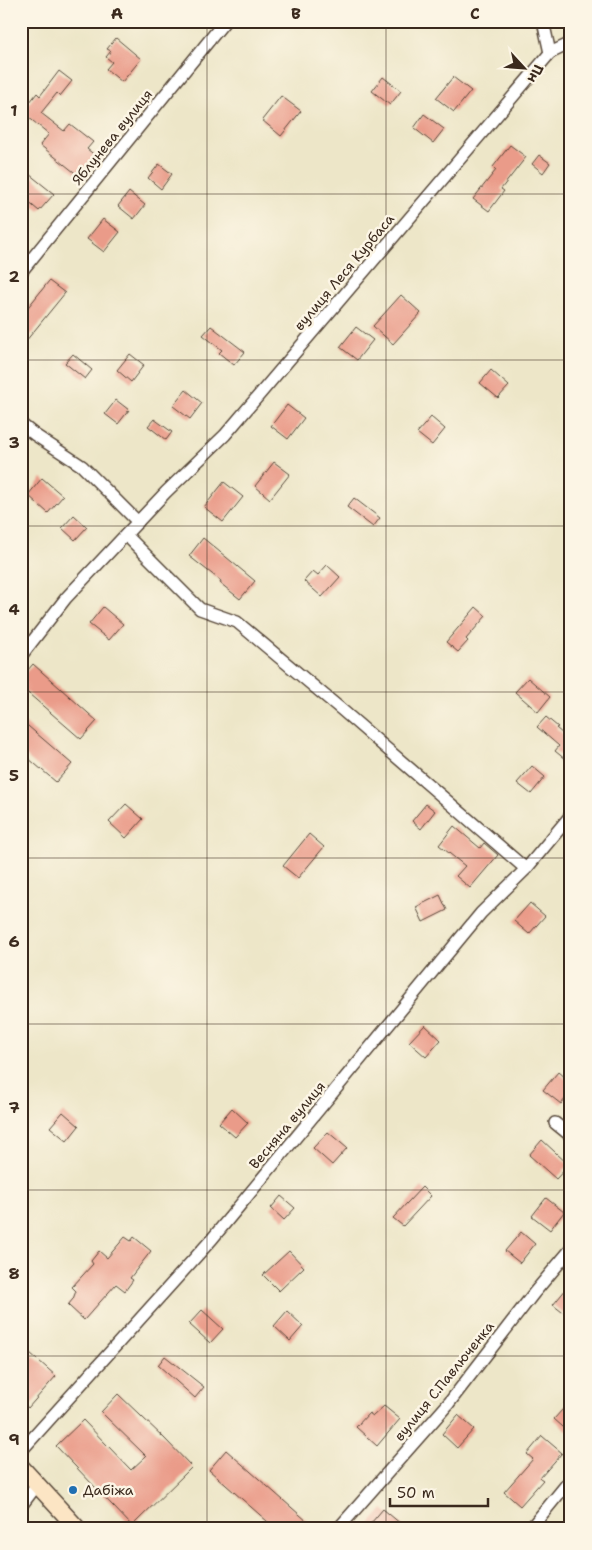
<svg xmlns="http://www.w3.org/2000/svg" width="592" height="1550" viewBox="0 0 592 1550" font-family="'Shantell Sans',sans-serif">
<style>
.building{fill:#ea9b89}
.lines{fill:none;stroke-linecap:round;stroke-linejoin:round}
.street-casing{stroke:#564638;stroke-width:14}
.secondary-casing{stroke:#564638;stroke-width:19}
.street{stroke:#fff;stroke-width:11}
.secondary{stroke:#fce5c4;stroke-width:16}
.grid{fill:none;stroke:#3b2a1e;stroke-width:1;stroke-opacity:0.55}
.poi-dot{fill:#1f6fb2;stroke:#fcf5e5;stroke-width:2}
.labels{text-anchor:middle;stroke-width:5;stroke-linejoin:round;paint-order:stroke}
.street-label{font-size:14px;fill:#3b2a1e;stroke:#fcf5e5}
.poi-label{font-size:14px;fill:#3b2a1e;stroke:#fcf5e5;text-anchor:start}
.neatline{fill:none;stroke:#3b2a1e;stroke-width:2}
.grid-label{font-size:16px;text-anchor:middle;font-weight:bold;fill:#3b2a1e}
</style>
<rect width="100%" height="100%" fill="#fcf5e5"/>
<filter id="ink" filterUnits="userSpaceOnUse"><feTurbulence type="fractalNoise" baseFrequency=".02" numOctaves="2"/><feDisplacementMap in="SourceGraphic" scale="10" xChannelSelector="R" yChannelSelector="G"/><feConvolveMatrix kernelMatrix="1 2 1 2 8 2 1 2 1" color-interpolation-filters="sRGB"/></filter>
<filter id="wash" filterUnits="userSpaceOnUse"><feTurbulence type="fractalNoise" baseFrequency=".0096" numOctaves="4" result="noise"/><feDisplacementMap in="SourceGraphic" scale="20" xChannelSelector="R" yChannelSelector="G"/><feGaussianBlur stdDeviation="1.12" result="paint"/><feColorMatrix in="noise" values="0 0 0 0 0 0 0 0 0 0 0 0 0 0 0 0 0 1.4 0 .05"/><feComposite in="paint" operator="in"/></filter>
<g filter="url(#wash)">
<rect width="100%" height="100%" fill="#ede6c8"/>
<g id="blocks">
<!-- building -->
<g class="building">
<path d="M 116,38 L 141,59 L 122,82 L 106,69 L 112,62 L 106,57 L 111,51 L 107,49 Z"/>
<path d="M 59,71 L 72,81 L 60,96 L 57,93 L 41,113 L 64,131 L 70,124 L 93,142 L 87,149 L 96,156 L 79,176 L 40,145 L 49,134 L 22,112 L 37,93 L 40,96 Z"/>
<path d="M 383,77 L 401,91 L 390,105 L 372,91 Z"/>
<path d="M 453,77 L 471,91 L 454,112 L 436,98 Z"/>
<path d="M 281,96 L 301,111 L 281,136 L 262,120 Z"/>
<path d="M 424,114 L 444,129 L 433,143 L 414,128 Z"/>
<path d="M 510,145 L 526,157 L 501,189 L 504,191 L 489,211 L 473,199 L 496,170 L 493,167 Z"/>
<path d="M 539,155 L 550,163 L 543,173 L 532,164 Z"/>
<path d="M 159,164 L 172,174 L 161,189 L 148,178 Z"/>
<path d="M 29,174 L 54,194 L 39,211 L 21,196 L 21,183 Z"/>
<path d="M 129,192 L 145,205 L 134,219 L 118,206 Z"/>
<path d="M 103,219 L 120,232 L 104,252 L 87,239 Z"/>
<path d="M 49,281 L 65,293 L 21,347 L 21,316 Z"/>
<path d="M 401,295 L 421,313 L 393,344 L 373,326 Z"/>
<path d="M 211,326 L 245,352 L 234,365 L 219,353 L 222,350 L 203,335 Z"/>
<path d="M 356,327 L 373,340 L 357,360 L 340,347 Z"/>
<path d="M 73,354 L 92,370 L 85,379 L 65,363 Z"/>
<path d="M 130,354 L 144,365 L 131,382 L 117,370 Z"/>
<path d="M 491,370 L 509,386 L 498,398 L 480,383 Z"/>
<path d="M 186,390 L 202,403 L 190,419 L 173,406 Z"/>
<path d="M 116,400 L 129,410 L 118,424 L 105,414 Z"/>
<path d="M 287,405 L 304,418 L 288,439 L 271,426 Z"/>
<path d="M 431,417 L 445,429 L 432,445 L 417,433 Z"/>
<path d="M 154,419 L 172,432 L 166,440 L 148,426 Z"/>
<path d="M 274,462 L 290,474 L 270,499 L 255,486 Z"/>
<path d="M 42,478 L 63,496 L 48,513 L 28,495 Z"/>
<path d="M 224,482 L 243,497 L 223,522 L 204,507 Z"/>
<path d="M 354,498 L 380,518 L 373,527 L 347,507 Z"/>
<path d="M 74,515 L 87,527 L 75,540 L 62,528 Z"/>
<path d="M 203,538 L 255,581 L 240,599 L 220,583 L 221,581 L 189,556 Z"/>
<path d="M 327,565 L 340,577 L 322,597 L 304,581 L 313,571 L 318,575 Z"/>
<path d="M 103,607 L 123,624 L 109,640 L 89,624 Z"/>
<path d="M 476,607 L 486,616 L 466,639 L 468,641 L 458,652 L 446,642 Z"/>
<path d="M 33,664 L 97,721 L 81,739 L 21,687 L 21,678 Z"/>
<path d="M 528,678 L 550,697 L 538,712 L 515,692 Z"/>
<path d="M 546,717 L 558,727 L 556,728 L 571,741 L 571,764 L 555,751 L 559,746 L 537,727 Z"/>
<path d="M 21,720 L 72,764 L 56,782 L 21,752 Z"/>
<path d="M 532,766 L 545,777 L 531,794 L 517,783 Z"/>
<path d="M 126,804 L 143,819 L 126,838 L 109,822 Z"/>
<path d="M 426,804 L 435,811 L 421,829 L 412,821 Z"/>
<path d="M 454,826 L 480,848 L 484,843 L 498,855 L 470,888 L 456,876 L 465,866 L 439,845 Z"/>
<path d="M 309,834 L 324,847 L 298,878 L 283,866 Z"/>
<path d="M 440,895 L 447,910 L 423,922 L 416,907 Z"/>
<path d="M 530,903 L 545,916 L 529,934 L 514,921 Z"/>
<path d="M 425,1025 L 441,1040 L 426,1057 L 409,1042 Z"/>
<path d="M 558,1072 L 571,1083 L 571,1092 L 561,1104 L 543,1090 Z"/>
<path d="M 232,1108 L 248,1123 L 235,1137 L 219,1123 Z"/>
<path d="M 63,1112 L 79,1126 L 67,1141 L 50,1127 Z"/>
<path d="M 328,1132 L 347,1148 L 332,1165 L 313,1148 Z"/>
<path d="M 542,1140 L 569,1165 L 556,1179 L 529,1155 Z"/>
<path d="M 422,1187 L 431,1196 L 403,1226 L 393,1218 Z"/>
<path d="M 281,1196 L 295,1208 L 284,1220 L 271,1208 Z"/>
<path d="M 546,1198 L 564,1212 L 550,1230 L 532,1216 Z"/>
<path d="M 521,1232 L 535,1244 L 520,1263 L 505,1251 Z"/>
<path d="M 125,1237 L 131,1241 L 134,1237 L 151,1251 L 130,1278 L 133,1280 L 125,1291 L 116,1284 L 84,1320 L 68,1305 L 73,1299 L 76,1291 L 72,1287 L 93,1264 L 91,1261 L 99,1251 L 107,1258 Z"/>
<path d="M 289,1251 L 304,1267 L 279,1291 L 263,1275 Z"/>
<path d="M 571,1283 L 571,1319 L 553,1305 Z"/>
<path d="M 202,1310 L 223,1329 L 210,1343 L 189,1324 Z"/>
<path d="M 287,1311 L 303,1326 L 290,1341 L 274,1326 Z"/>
<path d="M 21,1345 L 56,1376 L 28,1408 L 21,1401 Z"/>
<path d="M 165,1356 L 204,1387 L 195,1398 L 158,1365 Z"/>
<path d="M 118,1394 L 164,1438 L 192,1467 L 132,1526 L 56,1446 L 83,1420 L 131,1470 L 146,1456 L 101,1412 Z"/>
<path d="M 571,1400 L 571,1434 L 554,1419 Z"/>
<path d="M 384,1406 L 400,1419 L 377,1446 L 356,1427 L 369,1413 L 373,1416 Z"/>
<path d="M 458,1415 L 474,1429 L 457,1448 L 442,1434 Z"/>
<path d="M 542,1436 L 562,1453 L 540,1478 L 543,1480 L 520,1506 L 504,1492 L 533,1459 L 527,1454 Z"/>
<path d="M 226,1450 L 316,1529 L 276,1529 L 209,1470 Z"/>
<path d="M 383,1509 L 407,1529 L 366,1529 Z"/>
</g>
</g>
</g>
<g filter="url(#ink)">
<use href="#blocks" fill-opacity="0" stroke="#564638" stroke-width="1"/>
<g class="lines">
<defs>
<g id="street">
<path d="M 543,21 L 550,53"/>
<path d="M 21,272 L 225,21"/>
<path d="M 21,424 L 35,435 L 82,466 L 138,522"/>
<path d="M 126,535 L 200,609 L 237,622 L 342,710 L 526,869"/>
<path d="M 21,656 L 66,598 L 166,492 L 225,435 L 550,53 L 571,43"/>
<path d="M 555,1123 L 571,1136"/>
<path d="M 21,1451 L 212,1239 L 481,913 L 526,869 L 571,815"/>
<path d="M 21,1506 L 37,1485"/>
<path d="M 338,1529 L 449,1403 L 534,1293 L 571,1249"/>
<path d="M 530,1529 L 571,1479"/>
</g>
<path id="secondary" d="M 21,1467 L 78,1529"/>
</defs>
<!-- street casing -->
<use href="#street" class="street-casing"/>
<!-- secondary casing -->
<use href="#secondary" class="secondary-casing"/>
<!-- street -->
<use href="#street" class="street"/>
<!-- secondary -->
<use href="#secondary" class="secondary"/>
</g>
</g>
<!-- grid -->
<path class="grid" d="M 207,21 L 207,1529M 386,21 L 386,1529M 21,194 L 571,194M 21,360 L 571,360M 21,526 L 571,526M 21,692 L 571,692M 21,858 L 571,858M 21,1024 L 571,1024M 21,1190 L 571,1190M 21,1356 L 571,1356"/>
<!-- markers -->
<circle class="poi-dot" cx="73" cy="1490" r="5"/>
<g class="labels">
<!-- street labels -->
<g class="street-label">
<text transform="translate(112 137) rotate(-51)" y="5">Яблунева вулиця</text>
<text transform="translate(344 272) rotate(-50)" y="5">вулиця Леся Курбаса</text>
<text transform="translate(287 1125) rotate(-50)" y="5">Весняна вулиця</text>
<text transform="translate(444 1381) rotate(-51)" y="5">вулиця С.Павлюченка</text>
</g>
<!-- poi labels -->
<g class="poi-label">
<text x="83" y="1495">Дабіжа</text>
</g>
</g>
<!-- margin -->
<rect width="592" height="1550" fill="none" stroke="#fcf5e5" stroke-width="55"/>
<!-- north arrow -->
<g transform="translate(524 68) rotate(116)" stroke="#fcf5e5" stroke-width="4" paint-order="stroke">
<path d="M0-4L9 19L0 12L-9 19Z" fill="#3b2a1e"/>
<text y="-8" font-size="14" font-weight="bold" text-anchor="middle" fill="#3b2a1e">Пн</text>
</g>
<!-- scale -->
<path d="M390 1498v8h98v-8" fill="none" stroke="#3b2a1e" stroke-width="2.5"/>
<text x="397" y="1498" font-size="15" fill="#3b2a1e" stroke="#fcf5e5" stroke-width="4" paint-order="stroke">50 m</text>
<rect x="28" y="28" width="536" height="1494" class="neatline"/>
<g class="grid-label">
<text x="117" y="19">A</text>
<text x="296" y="19">B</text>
<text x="475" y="19">C</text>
<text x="14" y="116">1</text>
<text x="14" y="282">2</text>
<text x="14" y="448">3</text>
<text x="14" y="615">4</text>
<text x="14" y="781">5</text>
<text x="14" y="947">6</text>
<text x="14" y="1113">7</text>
<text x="14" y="1279">8</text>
<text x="14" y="1445">9</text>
</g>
</svg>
